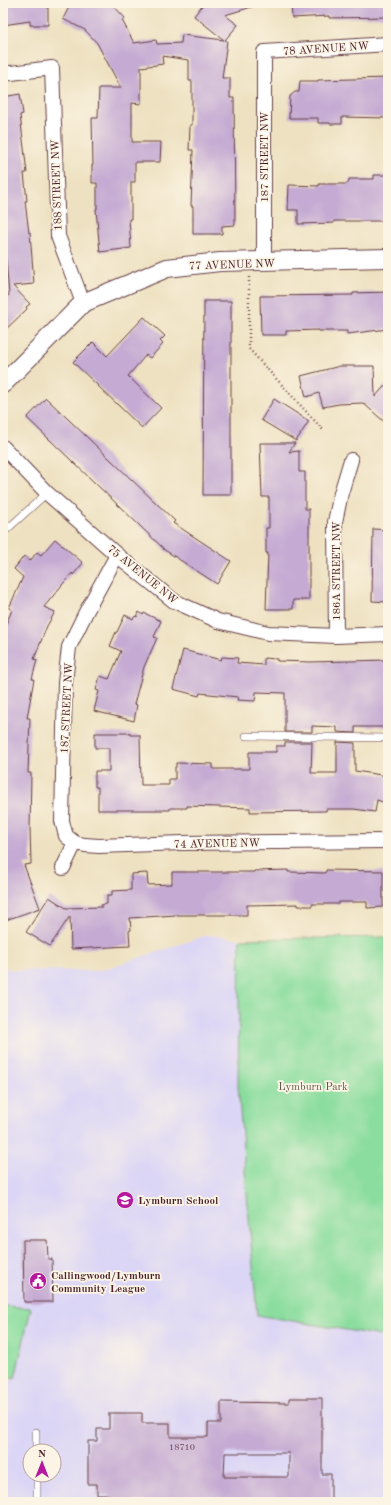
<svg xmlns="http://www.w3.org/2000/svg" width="391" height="1505" viewBox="0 0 391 1505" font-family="'Old Standard TT',serif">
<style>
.built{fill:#dcd6f6;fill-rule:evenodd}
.green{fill:#8add9e;stroke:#6a7e64}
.building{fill:#c5aad3;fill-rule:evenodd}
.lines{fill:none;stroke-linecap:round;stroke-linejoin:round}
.service-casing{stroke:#633c42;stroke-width:8}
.minor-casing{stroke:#633c42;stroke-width:16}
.tertiary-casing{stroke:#633c42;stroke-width:20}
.path{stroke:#633c42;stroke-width:2.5;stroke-dasharray:1 3;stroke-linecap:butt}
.service{stroke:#fff;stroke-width:7}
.minor{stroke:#fff;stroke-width:14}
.tertiary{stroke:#fff;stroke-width:18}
.labels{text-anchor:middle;stroke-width:3.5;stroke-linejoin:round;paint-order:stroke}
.number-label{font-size:9px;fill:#694255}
.street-label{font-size:11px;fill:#4a1f2b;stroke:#fcf5e5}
.park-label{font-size:11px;fill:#5d584e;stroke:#fcf5e5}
.poi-label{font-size:11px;font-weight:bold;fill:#4a1f2b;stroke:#fcf5e5;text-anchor:start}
</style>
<rect width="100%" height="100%" fill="#fcf5e5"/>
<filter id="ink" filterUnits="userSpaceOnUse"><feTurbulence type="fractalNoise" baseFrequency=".025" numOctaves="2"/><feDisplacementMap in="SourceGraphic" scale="8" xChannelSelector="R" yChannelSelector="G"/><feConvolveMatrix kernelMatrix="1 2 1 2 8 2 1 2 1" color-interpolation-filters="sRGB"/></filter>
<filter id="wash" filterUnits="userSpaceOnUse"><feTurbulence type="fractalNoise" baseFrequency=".012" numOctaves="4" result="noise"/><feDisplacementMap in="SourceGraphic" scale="16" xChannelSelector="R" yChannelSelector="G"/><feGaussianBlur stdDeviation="0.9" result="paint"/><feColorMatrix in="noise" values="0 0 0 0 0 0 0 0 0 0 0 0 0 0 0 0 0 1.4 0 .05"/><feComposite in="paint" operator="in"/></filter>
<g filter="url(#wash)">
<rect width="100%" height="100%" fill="#eee1c1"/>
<!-- built -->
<path class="built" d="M 208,935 L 240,939 L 238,1086 L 257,1314 L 388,1337 L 388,1502 L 3,1502 L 3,966 L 10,970 L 99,971 ZM 30,1451 L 54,1451 L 54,1475 L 30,1475 Z"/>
<!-- green -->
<g class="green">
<path d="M 388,937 L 388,1337 L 257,1315 L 238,1086 L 240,939 Z"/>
<path d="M 3,1306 L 31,1308 L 15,1378 L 3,1375 Z"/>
</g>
<g id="blocks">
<!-- building -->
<g class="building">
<path d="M 3,3 L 48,3 L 48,25 L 30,25 L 30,21 L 3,25 Z"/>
<path d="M 71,3 L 111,3 L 125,18 L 122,20 L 134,43 L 156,40 L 157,44 L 181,43 L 182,35 L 224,40 L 194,16 L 204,3 L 254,3 L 255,6 L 225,15 L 238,25 L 225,40 L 227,41 L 222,78 L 230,78 L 230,98 L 234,98 L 235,225 L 222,226 L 222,234 L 193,234 L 193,206 L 191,206 L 193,150 L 189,150 L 190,125 L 192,125 L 192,81 L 189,81 L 189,60 L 162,56 L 163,64 L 141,67 L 141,104 L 132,103 L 132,142 L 161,142 L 160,162 L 135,162 L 135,182 L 131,182 L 131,219 L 129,219 L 131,248 L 100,252 L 96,209 L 97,209 L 97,183 L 92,183 L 92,165 L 93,165 L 92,118 L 98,118 L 99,88 L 121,88 L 97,43 L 85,30 L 63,19 Z"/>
<path d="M 291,3 L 388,3 L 388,17 L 329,18 L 329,16 L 292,18 Z"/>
<path d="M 388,78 L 388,118 L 342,117 L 342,124 L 330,124 L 330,123 L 318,123 L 318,118 L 289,118 L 290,96 L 295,92 L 299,92 L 300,81 L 318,81 L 318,80 Z"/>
<path d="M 20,94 L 23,114 L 20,115 L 27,173 L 24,173 L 27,201 L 25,201 L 29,233 L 30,232 L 34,284 L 13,286 L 30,304 L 26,307 L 27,309 L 3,332 L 3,301 L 9,295 L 6,259 L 3,259 L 3,236 L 5,236 L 3,222 L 3,97 Z"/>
<path d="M 374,175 L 388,175 L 388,221 L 334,221 L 334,223 L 298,224 L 298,210 L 288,210 L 289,185 L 319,186 L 319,184 L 347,184 L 349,182 L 349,179 L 374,179 Z"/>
<path d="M 388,292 L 388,329 L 347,334 L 347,331 L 319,331 L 319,330 L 286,331 L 286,335 L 261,335 L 260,296 L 353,295 L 353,293 Z"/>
<path d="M 204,301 L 231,301 L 231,495 L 203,495 Z"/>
<path d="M 144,317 L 165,336 L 160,341 L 163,344 L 150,358 L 146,355 L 128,376 L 161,408 L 142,428 L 73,362 L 93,342 L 107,356 Z"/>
<path d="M 340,366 L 374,366 L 375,397 L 388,382 L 388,425 L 363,403 L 339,404 L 323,407 L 319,393 L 306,397 L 301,376 Z"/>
<path d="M 46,398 L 175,521 L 173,523 L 231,561 L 217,584 L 163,549 L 163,548 L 27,418 Z"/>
<path d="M 274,399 L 309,421 L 296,441 L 261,420 Z"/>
<path d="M 260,443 L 295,443 L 289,452 L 299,451 L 299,472 L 305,472 L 305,509 L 309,509 L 309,600 L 293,600 L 293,609 L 266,609 L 268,553 L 266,553 L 266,528 L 269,528 L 269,497 L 262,497 Z"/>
<path d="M 373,529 L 388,530 L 388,602 L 372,601 Z"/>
<path d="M 55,539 L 83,563 L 73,575 L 72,573 L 44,607 L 55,612 L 47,626 L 34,659 L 37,660 L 32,679 L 34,679 L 27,718 L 30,718 L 28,773 L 31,773 L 30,829 L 31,864 L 24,865 L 40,908 L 3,921 L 3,631 L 12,610 L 9,608 L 23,577 L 14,569 L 24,556 L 30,561 L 37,552 L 41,555 Z"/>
<path d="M 139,612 L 143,615 L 144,613 L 161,621 L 154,637 L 157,638 L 144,667 L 134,704 L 137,705 L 134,721 L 94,711 L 99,691 L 96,690 L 100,676 L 109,679 L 121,651 L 110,646 L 116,632 L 117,632 L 125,615 L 133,619 L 135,616 L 137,617 Z"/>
<path d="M 183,650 L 221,660 L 222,657 L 238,658 L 237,663 L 264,665 L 264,658 L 277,659 L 277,661 L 310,662 L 388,660 L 388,727 L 355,727 L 355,733 L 337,732 L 337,727 L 312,726 L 312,732 L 285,732 L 285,693 L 256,692 L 255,701 L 237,700 L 238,697 L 200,693 L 199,696 L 173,689 Z"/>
<path d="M 95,733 L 130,733 L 130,735 L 140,735 L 141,785 L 169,785 L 169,779 L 175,779 L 175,767 L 176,767 L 176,763 L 213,764 L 213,769 L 249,769 L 249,752 L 276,752 L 276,746 L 285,746 L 285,742 L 312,742 L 311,773 L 337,773 L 337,742 L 355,743 L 355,771 L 388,776 L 388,804 L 377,800 L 375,812 L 354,809 L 326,809 L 326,811 L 250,812 L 250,808 L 187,806 L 187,808 L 170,808 L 170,810 L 98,810 L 98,787 L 95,787 L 95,771 L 109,771 L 109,748 L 95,748 Z"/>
<path d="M 288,870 L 288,872 L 290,872 L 324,873 L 326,872 L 326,870 L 383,871 L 383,907 L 367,908 L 367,902 L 339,902 L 339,904 L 312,904 L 312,906 L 298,906 L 298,904 L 247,905 L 247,915 L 176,915 L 130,918 L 131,930 L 129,931 L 130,946 L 71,949 L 70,916 L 50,946 L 26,932 L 49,897 L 66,908 L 102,907 L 101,905 L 107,904 L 107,895 L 112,895 L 112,891 L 131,890 L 131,874 L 147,873 L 148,885 L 172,884 L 172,872 L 254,872 L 254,871 Z"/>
<path d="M 23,1240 L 47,1240 L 48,1259 L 52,1259 L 53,1302 L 24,1302 Z"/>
<path d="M 289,1398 L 322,1398 L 322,1474 L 331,1474 L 331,1502 L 109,1502 L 109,1495 L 97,1495 L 97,1484 L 88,1484 L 88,1441 L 97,1441 L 97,1429 L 109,1429 L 109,1413 L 142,1413 L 142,1423 L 170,1423 L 170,1437 L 208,1437 L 208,1423 L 221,1423 L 221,1402 L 289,1403 ZM 225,1453 L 289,1453 L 289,1477 L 224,1477 Z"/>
</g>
</g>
</g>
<g filter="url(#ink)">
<use href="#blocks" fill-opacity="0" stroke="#633c42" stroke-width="1"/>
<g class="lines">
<defs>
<g id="service">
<path d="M 3,533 L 47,493"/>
<path d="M 246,736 L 388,738"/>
<path d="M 36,1432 L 36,1451"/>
<path d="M 37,1475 L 37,1502"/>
</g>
<g id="minor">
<path d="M 3,74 L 52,68 L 58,236 L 83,303"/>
<path d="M 264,262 L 264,52 L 388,44"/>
<path d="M 3,447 L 47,493 L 117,555 L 174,601 L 218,621 L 268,633 L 336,636 L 388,634"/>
<path d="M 336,636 L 335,522 L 341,493 L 351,460"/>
<path d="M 75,843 L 66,836 L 62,821 L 65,683 L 69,647 L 86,612 L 117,555"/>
<path d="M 63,868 L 75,843 L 85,845 L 99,846 L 182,843 L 388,841"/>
</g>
<path id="tertiary" d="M 3,384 L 83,303 L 167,268 L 220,262 L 388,258"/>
</defs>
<!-- service casing -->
<use href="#service" class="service-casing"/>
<!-- minor casing -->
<use href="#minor" class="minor-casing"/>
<!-- tertiary casing -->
<use href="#tertiary" class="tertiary-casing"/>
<!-- path -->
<path class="path" d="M 249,277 L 249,349 L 324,431"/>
<!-- service -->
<use href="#service" class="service"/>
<!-- minor -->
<use href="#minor" class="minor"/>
<!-- tertiary -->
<use href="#tertiary" class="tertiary"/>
</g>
</g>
<!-- icons -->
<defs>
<symbol id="school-disc" viewBox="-11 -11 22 22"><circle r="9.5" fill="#b5179e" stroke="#fcf5e5"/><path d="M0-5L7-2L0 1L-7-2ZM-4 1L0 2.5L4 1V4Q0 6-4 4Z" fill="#fff"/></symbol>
<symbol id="civic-disc" viewBox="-11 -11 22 22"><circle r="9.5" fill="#b5179e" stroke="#fcf5e5"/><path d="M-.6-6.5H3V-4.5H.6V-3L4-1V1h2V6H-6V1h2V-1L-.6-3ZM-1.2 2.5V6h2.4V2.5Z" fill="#fff"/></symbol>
</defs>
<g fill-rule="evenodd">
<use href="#school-disc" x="115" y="1190" width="20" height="20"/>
<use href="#civic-disc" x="28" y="1271" width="20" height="20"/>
</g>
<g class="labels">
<!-- number labels -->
<g class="number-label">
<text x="182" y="1450">18710</text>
</g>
<!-- street labels -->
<g class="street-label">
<text transform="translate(326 48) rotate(-4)" y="4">78 AVENUE NW</text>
<text transform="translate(264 157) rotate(-90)" y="4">187 STREET NW</text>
<text transform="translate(56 185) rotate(-92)" y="4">188 STREET NW</text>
<text transform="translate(232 264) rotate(-2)" y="4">77 AVENUE NW</text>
<text transform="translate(336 571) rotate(-90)" y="4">186A STREET NW</text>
<text transform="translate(143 574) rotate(39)" y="4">75 AVENUE NW</text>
<text transform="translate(66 708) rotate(-87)" y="4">187 STREET NW</text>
<text transform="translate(217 843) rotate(-1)" y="4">74 AVENUE NW</text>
</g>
<!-- park labels -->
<g class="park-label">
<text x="313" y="1090">Lymburn Park</text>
</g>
<!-- poi labels -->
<g class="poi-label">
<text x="138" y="1204">Lymburn School</text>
<text x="51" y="1279">Callingwood/Lymburn<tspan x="51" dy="13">Community League</tspan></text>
</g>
</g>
<!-- margin -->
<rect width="391" height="1505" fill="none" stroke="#fcf5e5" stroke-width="16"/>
<!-- north arrow -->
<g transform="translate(42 1463)"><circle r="19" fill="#fcf5e5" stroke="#b59f9b"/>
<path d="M0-3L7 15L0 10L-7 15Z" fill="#b5179e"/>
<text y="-6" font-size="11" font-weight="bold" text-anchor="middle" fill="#4a1f2b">N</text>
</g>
</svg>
